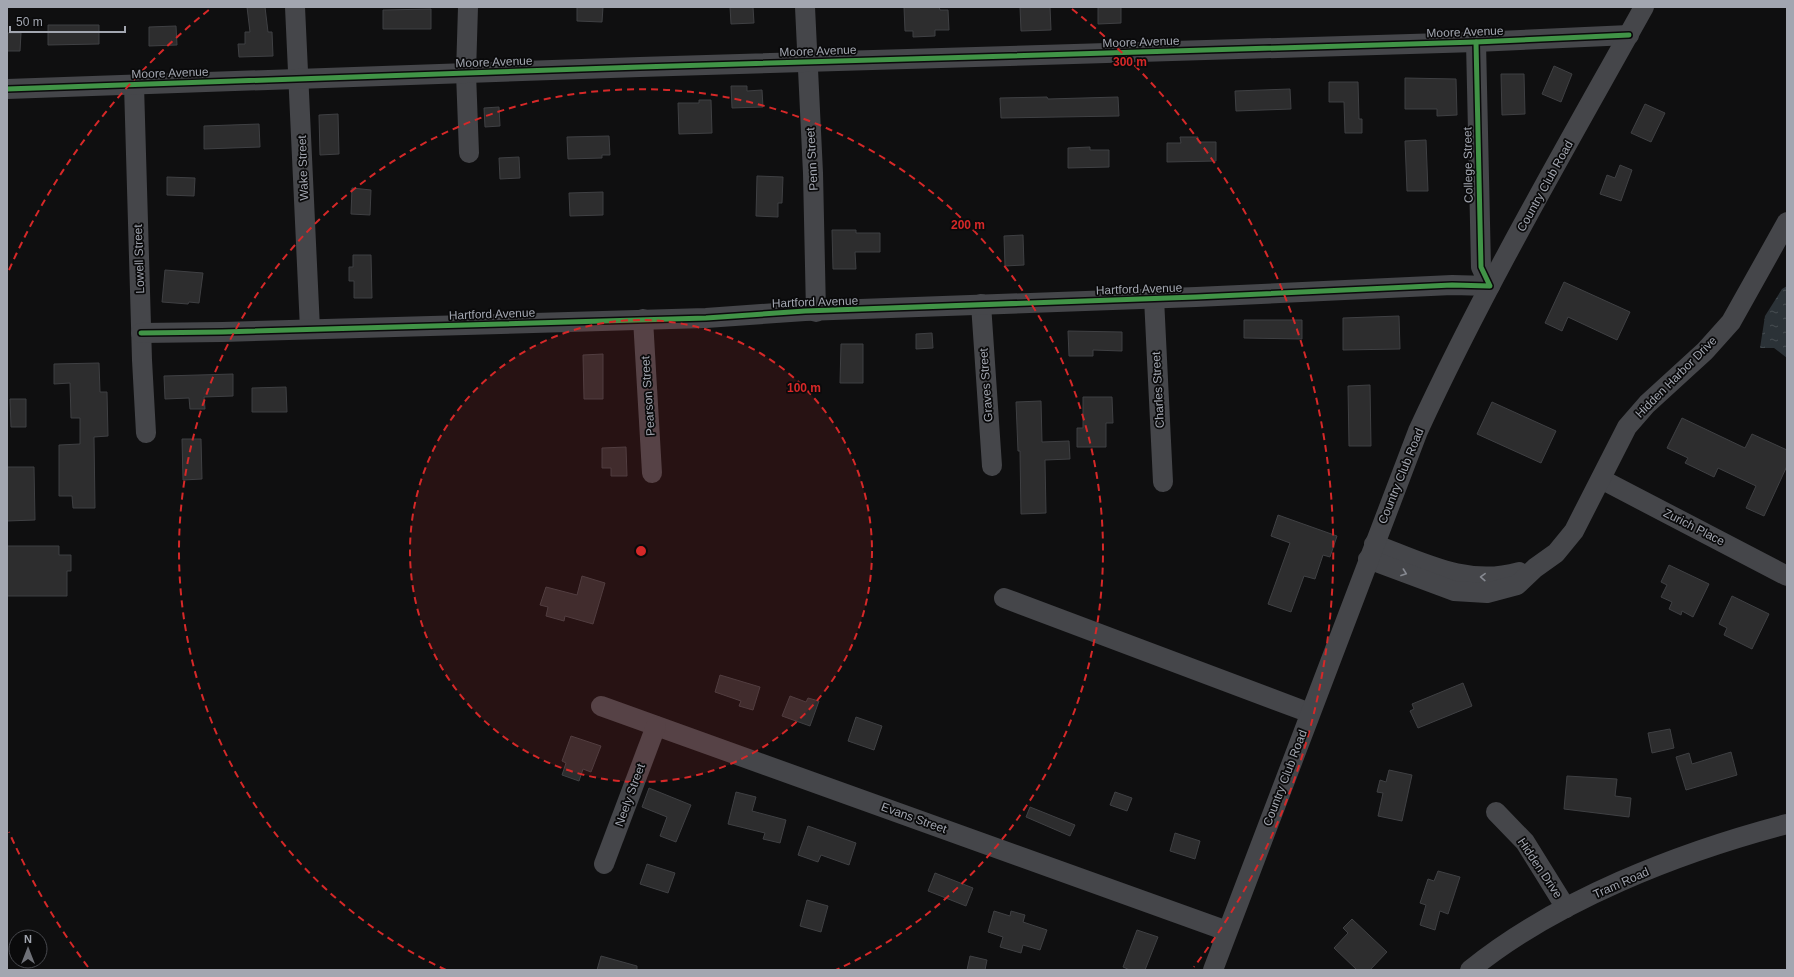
<svg xmlns="http://www.w3.org/2000/svg" width="1794" height="977" viewBox="0 0 1794 977" font-family="Helvetica,sans-serif">
<style>
.water{fill:url(#water-ripples)}
.building{fill:#2d2d2e;stroke:#3f4043}
.lines{fill:none;stroke-linecap:round;stroke-linejoin:round}
.minor{stroke:#45464a;stroke-width:20}
.cycleway-casing{stroke:#0a0a0b;stroke-width:8}
.cycleway{stroke:#419447;stroke-width:5}
.oneway{stroke:#868991}
.ring{fill:none;stroke:#d62828;stroke-width:2;stroke-dasharray:7 5}
.labels{text-anchor:middle;stroke-width:3.5;stroke-linejoin:round;paint-order:stroke}
.street-label{font-size:12px;fill:#a2a6b0;stroke:#0a0a0b}
.centre{fill:#d62828;stroke:#0a0a0b;stroke-width:2}
.ring-label{font-size:12px;text-anchor:middle;font-weight:bold;fill:#d62828;stroke:#0a0a0b;stroke-width:3.5;stroke-linejoin:round;paint-order:stroke}
</style>
<defs>
<pattern id="water-ripples" width="26" height="14" patternUnits="userSpaceOnUse"><rect width="26" height="14" fill="#2b3237"/><path d="M2 4q2-2 4 0t4 0M15 11q2-2 4 0t4 0" fill="none" stroke="#474d51"/></pattern>
</defs>
<rect width="100%" height="100%" fill="#0f0f10"/>
<!-- water -->
<path class="water" d="M 1787,286 L 1787,358 L 1774,348 L 1760,348 L 1765,316 L 1782,289 Z"/>
<!-- building -->
<g class="building">
<path d="M 247,7 L 265,7 L 268,32 L 272,32 L 273,56 L 239,57 L 238,44 L 245,44 L 245,32 L 250,32 Z"/>
<path d="M 577,7 L 603,7 L 602,22 L 577,21 Z"/>
<path d="M 730,7 L 753,7 L 754,23 L 731,24 Z"/>
<path d="M 904,7 L 939,7 L 940,10 L 948,10 L 949,30 L 935,30 L 935,36 L 913,37 L 913,31 L 905,31 Z"/>
<path d="M 1020,7 L 1050,7 L 1051,30 L 1021,31 Z"/>
<path d="M 1098,7 L 1121,7 L 1121,23 L 1098,24 Z"/>
<path d="M 431,9 L 431,29 L 383,29 L 383,10 Z"/>
<path d="M 48,25 L 99,25 L 99,44 L 48,45 Z"/>
<path d="M 176,26 L 177,45 L 149,46 L 149,27 Z"/>
<path d="M 7,33 L 21,33 L 20,51 L 7,51 Z"/>
<path d="M 1554,66 L 1572,74 L 1561,102 L 1542,94 Z"/>
<path d="M 1501,74 L 1524,74 L 1525,114 L 1502,115 Z"/>
<path d="M 1405,78 L 1456,79 L 1457,115 L 1437,116 L 1437,109 L 1405,109 Z"/>
<path d="M 1329,82 L 1358,82 L 1359,119 L 1362,119 L 1362,133 L 1345,133 L 1344,102 L 1329,102 Z"/>
<path d="M 731,86 L 747,86 L 747,91 L 762,90 L 763,107 L 732,108 Z"/>
<path d="M 1290,89 L 1291,109 L 1236,111 L 1235,91 Z"/>
<path d="M 1047,97 L 1048,99 L 1118,97 L 1119,116 L 1001,118 L 1000,98 Z"/>
<path d="M 699,100 L 711,100 L 712,133 L 679,134 L 678,103 L 699,103 Z"/>
<path d="M 1645,104 L 1665,113 L 1651,142 L 1631,133 Z"/>
<path d="M 499,107 L 500,126 L 485,127 L 484,108 Z"/>
<path d="M 338,114 L 339,154 L 320,155 L 319,115 Z"/>
<path d="M 259,124 L 260,147 L 204,149 L 204,126 Z"/>
<path d="M 609,136 L 610,155 L 602,155 L 602,158 L 568,159 L 567,137 Z"/>
<path d="M 1180,137 L 1198,137 L 1198,142 L 1216,142 L 1216,161 L 1167,162 L 1167,143 L 1181,143 Z"/>
<path d="M 1426,140 L 1428,191 L 1407,191 L 1405,141 Z"/>
<path d="M 1090,147 L 1090,150 L 1109,150 L 1109,167 L 1068,168 L 1068,148 Z"/>
<path d="M 519,157 L 520,178 L 500,179 L 499,158 Z"/>
<path d="M 1620,165 L 1632,170 L 1621,201 L 1600,194 L 1607,175 L 1615,178 Z"/>
<path d="M 757,176 L 783,177 L 782,203 L 778,203 L 778,217 L 756,216 Z"/>
<path d="M 167,177 L 195,178 L 194,196 L 167,195 Z"/>
<path d="M 352,188 L 371,190 L 370,215 L 351,214 Z"/>
<path d="M 603,192 L 603,215 L 570,216 L 569,193 Z"/>
<path d="M 832,230 L 856,230 L 856,233 L 880,233 L 880,252 L 855,252 L 856,269 L 833,269 Z"/>
<path d="M 1023,235 L 1024,265 L 1005,266 L 1004,236 Z"/>
<path d="M 353,255 L 371,255 L 372,298 L 354,298 L 354,281 L 349,281 L 349,267 L 353,267 Z"/>
<path d="M 165,270 L 203,273 L 199,303 L 189,302 L 188,304 L 162,302 Z"/>
<path d="M 1564,282 L 1630,312 L 1617,340 L 1568,317 L 1562,331 L 1545,323 Z"/>
<path d="M 1399,316 L 1400,349 L 1343,350 L 1343,318 Z"/>
<path d="M 1244,320 L 1302,320 L 1302,339 L 1244,338 Z"/>
<path d="M 1068,331 L 1122,332 L 1122,351 L 1093,350 L 1093,356 L 1069,356 Z"/>
<path d="M 932,333 L 933,348 L 916,349 L 916,334 Z"/>
<path d="M 841,344 L 863,344 L 863,383 L 840,383 Z"/>
<path d="M 603,354 L 603,399 L 584,399 L 583,355 Z"/>
<path d="M 99,363 L 100,392 L 107,392 L 108,436 L 94,437 L 95,508 L 73,508 L 72,496 L 59,496 L 59,445 L 80,444 L 80,418 L 71,418 L 70,383 L 54,384 L 54,364 Z"/>
<path d="M 233,374 L 233,396 L 204,397 L 205,409 L 190,409 L 189,398 L 165,399 L 164,376 Z"/>
<path d="M 1370,385 L 1371,446 L 1349,446 L 1348,386 Z"/>
<path d="M 286,387 L 287,412 L 252,412 L 252,388 Z"/>
<path d="M 1083,397 L 1112,397 L 1113,423 L 1106,423 L 1106,447 L 1077,447 L 1077,428 L 1083,428 Z"/>
<path d="M 10,399 L 26,399 L 26,427 L 11,427 Z"/>
<path d="M 1041,401 L 1042,442 L 1069,441 L 1070,459 L 1045,460 L 1046,513 L 1021,514 L 1020,451 L 1018,451 L 1016,402 Z"/>
<path d="M 1492,402 L 1556,431 L 1541,463 L 1477,434 Z"/>
<path d="M 1682,418 L 1745,448 L 1752,434 L 1787,450 L 1787,466 L 1764,516 L 1746,508 L 1756,486 L 1718,468 L 1714,477 L 1685,463 L 1688,458 L 1667,448 Z"/>
<path d="M 182,439 L 201,439 L 202,479 L 183,480 Z"/>
<path d="M 626,447 L 627,476 L 611,476 L 611,468 L 602,468 L 602,448 Z"/>
<path d="M 7,467 L 34,467 L 35,520 L 7,521 Z"/>
<path d="M 1278,515 L 1337,536 L 1330,557 L 1323,555 L 1315,579 L 1304,576 L 1291,612 L 1268,604 L 1290,543 L 1271,536 Z"/>
<path d="M 7,546 L 59,546 L 59,555 L 71,555 L 71,571 L 67,571 L 67,596 L 7,596 Z"/>
<path d="M 1669,565 L 1709,584 L 1693,617 L 1682,611 L 1681,615 L 1669,609 L 1672,602 L 1661,597 L 1667,585 L 1661,582 Z"/>
<path d="M 582,576 L 605,583 L 593,624 L 565,616 L 564,621 L 546,616 L 548,607 L 540,605 L 546,587 L 577,595 Z"/>
<path d="M 1732,596 L 1769,614 L 1752,649 L 1724,635 L 1727,628 L 1719,624 Z"/>
<path d="M 720,675 L 760,687 L 753,710 L 739,706 L 741,701 L 715,692 Z"/>
<path d="M 1463,683 L 1472,706 L 1418,728 L 1410,711 L 1414,709 L 1412,704 Z"/>
<path d="M 790,696 L 806,702 L 808,698 L 819,701 L 810,726 L 782,716 Z"/>
<path d="M 856,717 L 882,726 L 874,750 L 848,741 Z"/>
<path d="M 1670,729 L 1674,748 L 1652,753 L 1648,733 Z"/>
<path d="M 571,736 L 601,746 L 591,772 L 583,769 L 579,781 L 562,775 L 566,763 L 562,761 Z"/>
<path d="M 1731,752 L 1737,775 L 1686,790 L 1676,757 L 1689,753 L 1692,764 Z"/>
<path d="M 1389,770 L 1412,775 L 1402,821 L 1378,816 L 1383,793 L 1377,792 L 1380,780 L 1386,782 Z"/>
<path d="M 1567,776 L 1617,779 L 1615,796 L 1631,798 L 1629,817 L 1564,809 Z"/>
<path d="M 649,788 L 691,805 L 676,842 L 660,836 L 667,817 L 642,807 Z"/>
<path d="M 736,792 L 756,797 L 752,811 L 786,820 L 780,843 L 763,839 L 765,833 L 728,824 Z"/>
<path d="M 1115,792 L 1132,798 L 1127,811 L 1110,805 Z"/>
<path d="M 1030,807 L 1075,825 L 1070,836 L 1026,817 Z"/>
<path d="M 808,826 L 856,843 L 849,865 L 821,855 L 818,862 L 798,855 Z"/>
<path d="M 1175,833 L 1200,841 L 1195,859 L 1170,851 Z"/>
<path d="M 647,864 L 675,873 L 668,893 L 640,884 Z"/>
<path d="M 1438,871 L 1460,877 L 1448,914 L 1440,911 L 1435,930 L 1420,925 L 1426,905 L 1420,903 L 1428,879 L 1434,881 Z"/>
<path d="M 935,873 L 973,888 L 966,906 L 928,891 Z"/>
<path d="M 807,900 L 828,906 L 821,932 L 800,926 Z"/>
<path d="M 994,911 L 1010,916 L 1011,911 L 1025,915 L 1023,922 L 1047,930 L 1040,950 L 1023,945 L 1021,953 L 1000,947 L 1003,937 L 988,932 Z"/>
<path d="M 1352,919 L 1387,952 L 1370,970 L 1357,970 L 1334,948 L 1348,933 L 1343,928 Z"/>
<path d="M 1137,930 L 1158,937 L 1145,970 L 1130,970 L 1123,967 Z"/>
<path d="M 601,956 L 637,966 L 637,970 L 597,970 Z"/>
<path d="M 970,956 L 987,960 L 985,970 L 967,970 Z"/>
</g>
<g class="lines">
<!-- minor -->
<g class="minor">
<path d="M 295,7 L 310,329"/>
<path d="M 468,7 L 466,73 L 469,153"/>
<path d="M 805,7 L 813,173 L 816,312"/>
<path d="M 134,85 L 142,360 L 146,433"/>
<path d="M 7,89 L 640,67 L 1476,42 L 1629,35"/>
<path d="M 1154,298 L 1163,482"/>
<path d="M 981,304 L 992,466"/>
<path d="M 643,319 L 652,473"/>
<path d="M 141,333 L 222,332 L 706,318 L 805,311 L 1196,297 L 1452,285 L 1490,286 L 1481,267 L 1476,42"/>
<path d="M 1601,479 L 1787,576"/>
<path d="M 1374,544 C 1422,562 1467,587 1519,572"/>
<path d="M 1368,559 L 1454,591 L 1487,593 L 1517,585 L 1535,568 L 1556,553 L 1574,531 L 1627,427 L 1647,404 L 1705,351 L 1731,322 L 1787,222"/>
<path d="M 1004,598 L 1310,713"/>
<path d="M 601,706 L 1227,931"/>
<path d="M 1496,812 L 1525,842 L 1566,908"/>
<path d="M 604,864 L 656,726"/>
<path d="M 1213,970 L 1418,431 C 1485,286 1566,147 1644,7"/>
<path d="M 1470,970 C 1556,900 1680,852 1787,824"/>
</g>
<defs>
<g id="cycleway">
<path d="M 7,89 L 640,67 L 1476,42 L 1629,35"/>
<path d="M 141,333 L 222,332 L 706,318 L 805,311 L 1196,297 L 1452,285 L 1490,286 L 1481,267 L 1476,42"/>
</g>
</defs>
<!-- cycleway casing -->
<use href="#cycleway" class="cycleway-casing"/>
<!-- cycleway -->
<use href="#cycleway" class="cycleway"/>
</g>
<!-- one-way arrows -->
<defs><path id="oneway-chevron" d="M-2-3.5L2.5 0L-2 3.5" fill="none" stroke-width="1.6" stroke-linecap="round" stroke-linejoin="round"/></defs>
<g class="oneway">
<use href="#oneway-chevron" transform="translate(1404 573) rotate(20)"/>
<use href="#oneway-chevron" transform="translate(1483 577) rotate(-178)"/>
</g>
<!-- distance rings -->
<circle cx="641" cy="551" r="231" fill="#d62828" fill-opacity=".12"/>
<g class="ring">
<circle cx="641" cy="551" r="231"/>
<path d="M446 970A462 462 0 1 1 836 970"/>
<path d="M88 967A692 692 0 0 1 9 832M9 270A692 692 0 0 1 210 9M1072 9A692 692 0 0 1 1194 967"/>
</g>
<g class="labels">
<!-- street labels -->
<g class="street-label">
<text transform="translate(1465 32) rotate(-2)" y="4">Moore Avenue</text>
<text transform="translate(1141 42) rotate(-2)" y="4">Moore Avenue</text>
<text transform="translate(818 51) rotate(-2)" y="4">Moore Avenue</text>
<text transform="translate(494 62) rotate(-2)" y="4">Moore Avenue</text>
<text transform="translate(170 73) rotate(-2)" y="4">Moore Avenue</text>
<text transform="translate(812 159) rotate(-93)" y="4">Penn Street</text>
<text transform="translate(1468 165) rotate(-91)" y="4">College Street</text>
<text transform="translate(303 168) rotate(-92)" y="4">Wake Street</text>
<text transform="translate(1545 186) rotate(-61)" y="4">Country Club Road</text>
<text transform="translate(139 259) rotate(-92)" y="4">Lowell Street</text>
<text transform="translate(1139 289) rotate(-2)" y="4">Hartford Avenue</text>
<text transform="translate(815 302) rotate(-2)" y="4">Hartford Avenue</text>
<text transform="translate(492 314) rotate(-2)" y="4">Hartford Avenue</text>
<text transform="translate(1676 377) rotate(-45)" y="4">Hidden Harbor Drive</text>
<text transform="translate(986 385) rotate(-94)" y="4">Graves Street</text>
<text transform="translate(1158 390) rotate(-93)" y="4">Charles Street</text>
<text transform="translate(648 396) rotate(-94)" y="4">Pearson Street</text>
<text transform="translate(1401 476) rotate(-68)" y="4">Country Club Road</text>
<text transform="translate(1694 527) rotate(27)" y="4">Zurich Place</text>
<text transform="translate(1285 778) rotate(-69)" y="4">Country Club Road</text>
<text transform="translate(630 795) rotate(-70)" y="4">Neely Street</text>
<text transform="translate(914 818) rotate(20)" y="4">Evans Street</text>
<text transform="translate(1540 868) rotate(56)" y="4">Hidden Drive</text>
<text transform="translate(1621 883) rotate(-24)" y="4">Tram Road</text>
</g>
</g>
<circle cx="641" cy="551" r="6" class="centre"/>
<g class="ring-label">
<text x="1130" y="66">300 m</text>
<text x="968" y="229">200 m</text>
<text x="804" y="392">100 m</text>
</g>
<!-- border -->
<rect width="1794" height="977" fill="none" stroke="#a2a6b0" stroke-width="16"/>
<!-- north arrow -->
<g transform="translate(28 949)"><circle r="19" fill="#0a0a0b" stroke="#47484d"/>
<path d="M0-3L7 15L0 10L-7 15Z" fill="#6f7178"/>
<text y="-6" font-size="11" font-weight="bold" text-anchor="middle" fill="#a2a6b0">N</text>
</g>
<!-- scale -->
<path d="M10 26v6h115v-6" fill="none" stroke="#a2a6b0" stroke-width="2"/>
<text x="16" y="26" font-size="12" fill="#a2a6b0" stroke="#0a0a0b" stroke-width="3" paint-order="stroke">50 m</text>
</svg>
